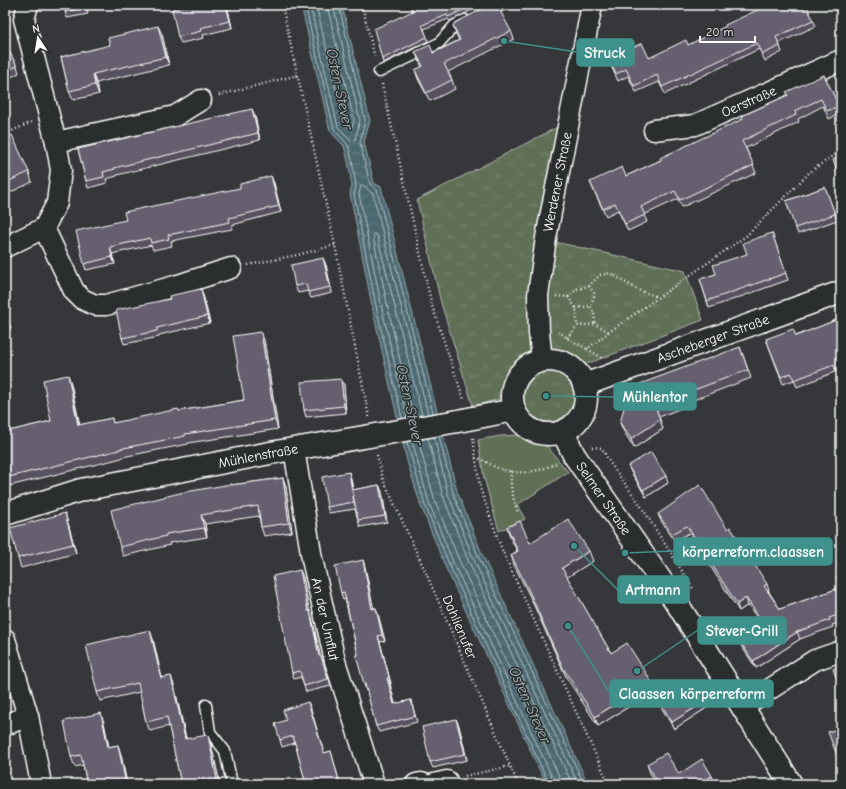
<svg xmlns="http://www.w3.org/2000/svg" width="846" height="789" viewBox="0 0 846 789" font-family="'Comic Neue',sans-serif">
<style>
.grass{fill:url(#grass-tufts);stroke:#b0b7ab}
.park{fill:#616f57;stroke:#b0b7ab}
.water{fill:url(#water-waves);stroke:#93a4a9}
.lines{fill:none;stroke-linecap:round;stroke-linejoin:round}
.shore{stroke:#b7c2c5;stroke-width:1}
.service-casing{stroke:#fff;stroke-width:13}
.minor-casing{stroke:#fff;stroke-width:23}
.tertiary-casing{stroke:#fff;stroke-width:25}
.path{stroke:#fff;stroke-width:2.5;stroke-dasharray:1 3;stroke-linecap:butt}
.service{stroke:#2a2d2e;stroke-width:10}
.minor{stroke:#2a2d2e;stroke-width:20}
.tertiary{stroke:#2a2d2e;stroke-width:22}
.wall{fill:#58515f;stroke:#fff}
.shaded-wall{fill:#47424e;stroke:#fff}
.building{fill:#665e6f;stroke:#fff}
.labels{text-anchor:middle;stroke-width:3;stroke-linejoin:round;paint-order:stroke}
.street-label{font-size:14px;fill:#fff;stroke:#2a2d2e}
.water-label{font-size:15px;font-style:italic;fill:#aebbbe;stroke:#2a2d2e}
.leader{fill:none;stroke:#3f918b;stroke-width:1.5}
.callout-dot{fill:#3f918b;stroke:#2a2d2e;stroke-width:1.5}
.callout{fill:#3f918b;stroke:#3f918b;stroke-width:1.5}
.callout-label{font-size:15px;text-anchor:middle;font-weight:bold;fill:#fff}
</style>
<defs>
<pattern id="grass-tufts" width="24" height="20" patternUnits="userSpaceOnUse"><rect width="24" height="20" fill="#616f57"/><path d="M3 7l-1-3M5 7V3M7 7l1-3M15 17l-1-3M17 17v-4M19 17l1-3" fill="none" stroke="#798570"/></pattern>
<pattern id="water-waves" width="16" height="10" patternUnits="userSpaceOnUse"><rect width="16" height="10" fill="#4b676f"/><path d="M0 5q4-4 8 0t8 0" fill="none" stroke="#667e85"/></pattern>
</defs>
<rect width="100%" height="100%" fill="#36373b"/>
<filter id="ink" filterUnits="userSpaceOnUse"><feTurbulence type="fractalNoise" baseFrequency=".025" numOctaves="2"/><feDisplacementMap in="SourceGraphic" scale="8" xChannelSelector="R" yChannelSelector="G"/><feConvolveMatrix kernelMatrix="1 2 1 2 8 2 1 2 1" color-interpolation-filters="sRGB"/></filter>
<g filter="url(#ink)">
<!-- grass -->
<g class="grass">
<path d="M 569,121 L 546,240 L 685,271 L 703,320 L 584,365 L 568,352 L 542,350 L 519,359 L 504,378 L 499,399 L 473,406 L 441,303 L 417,200 Z"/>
<circle cx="548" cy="397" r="27"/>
</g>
<!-- park -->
<path class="park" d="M 519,435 L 541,439 L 568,472 L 517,505 L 525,519 L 499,531 L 484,478 L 478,440 L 500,436 Z"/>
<!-- water -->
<path class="water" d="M 301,5 L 342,5 L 370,121 L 364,142 L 374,183 L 381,187 L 457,491 L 482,554 L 588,784 L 546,784 L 445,566 L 421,506 L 407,461 L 373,311 L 350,193 L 352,186 L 348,161 L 344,146 L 330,131 Z"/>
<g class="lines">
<!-- shore -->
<g class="shore">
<path d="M 305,5 L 334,129 L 348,145 L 352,160 L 356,186 L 354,194 L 377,311 L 402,418"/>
<path d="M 310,5 L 338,127 L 353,142 L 355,140 L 360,120 L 333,5"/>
<path d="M 316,5 L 344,123 L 350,129 L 352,128 L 354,120 L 327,5"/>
<path d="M 339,5 L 365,120 L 360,143 L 370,184 L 377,190 L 433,413"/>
<path d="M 413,417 L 388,308 L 373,236 L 375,234 L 377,235 L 422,415"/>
<path d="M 407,418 L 382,309 L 359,194 L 361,186 L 363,185 L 373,194 L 428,414"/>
<path d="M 439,436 L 453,493 L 478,556 L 584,784"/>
<path d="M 434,437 L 448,494 L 473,558 L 578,784"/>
<path d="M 428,438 L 443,496 L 468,560 L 572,784"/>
<path d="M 418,440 L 435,501 L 459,560 L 559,776 L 560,784"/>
<path d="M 412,441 L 429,503 L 453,562 L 553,779 L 554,784"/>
<path d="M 407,442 L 425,505 L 449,564 L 549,784"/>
</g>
<defs>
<g id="service">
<path d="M 485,11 L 502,5"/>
<path d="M 379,72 L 439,43 L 454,26 L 465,20"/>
<path d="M 206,705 L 210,732 L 225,751 L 232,784"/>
</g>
<g id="minor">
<path id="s1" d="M 654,130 L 695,125 L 841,60"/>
<path d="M 56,142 L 175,116 L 201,100"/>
<path d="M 44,228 L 74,291 L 82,299 L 95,305 L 106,305 L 175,286 L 231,268"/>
<path d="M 5,247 L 44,228 L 57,203 L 61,170 L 56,142 L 24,19 L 28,5"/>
<path id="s2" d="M 542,360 L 539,333 L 538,295 L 546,238 L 592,5"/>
<path id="s3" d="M 294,449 L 312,559 L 335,661 L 374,784"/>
<path d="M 5,639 L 28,716 L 41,784"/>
<path d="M 742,707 L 815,660 L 841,651"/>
<path d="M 5,725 L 28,716"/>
<path d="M 416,784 L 421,783 L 424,784"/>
<path d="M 434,784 L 447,781"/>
</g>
<g id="tertiary">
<circle cx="549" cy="397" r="37"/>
<path id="s4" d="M 584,385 L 841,292"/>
<path id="s5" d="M 563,432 L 574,455 L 678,605 L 791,784"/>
<path id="s6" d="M 5,514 L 81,490 L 270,453 L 458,421 L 514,410"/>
</g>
</defs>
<!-- service casing -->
<use href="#service" class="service-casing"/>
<!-- minor casing -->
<use href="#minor" class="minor-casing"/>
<!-- tertiary casing -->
<use href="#tertiary" class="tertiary-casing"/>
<!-- path -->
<g class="path">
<path d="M 282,5 L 335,245 L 369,417"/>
<path d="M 362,5 L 375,58"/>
<path d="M 382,84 L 432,306 L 464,400"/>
<path d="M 219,95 L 298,75"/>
<path d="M 5,134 L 32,122"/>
<path d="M 248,265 L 297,255 L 335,245"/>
<path d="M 589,286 L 595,294 L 590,306 L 594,313 L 595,324"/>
<path d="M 556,296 L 568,297 L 576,308 L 577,326"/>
<path d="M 568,297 L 577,289 L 589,286 L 600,275 L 610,273 L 638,290 L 658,297"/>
<path d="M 576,308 L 590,306"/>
<path d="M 558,333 L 561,333 L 567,338 L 587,349"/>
<path d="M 567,338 L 577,326 L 595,324 L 609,332"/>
<path d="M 601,358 L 601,357 L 587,349 L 609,332 L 746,236 L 810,172 L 841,150"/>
<path d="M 473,438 L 480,488 L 502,550 L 609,784"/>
<path d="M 592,447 L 602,448 L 610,463 L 639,503 L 694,590"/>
<path d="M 377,455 L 383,479 L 426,573 L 518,784"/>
<path d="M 475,458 C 484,459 490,465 498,468 C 518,476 538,472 557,463"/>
<path d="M 511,471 C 510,488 513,497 518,513"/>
<path d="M 465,776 L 511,766"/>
</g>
<!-- service -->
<use href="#service" class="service"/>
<!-- minor -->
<use href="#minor" class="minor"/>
<!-- tertiary -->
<use href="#tertiary" class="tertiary"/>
</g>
<!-- wall -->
<g class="wall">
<path d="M 63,5 L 102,5 L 87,8 L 88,14 L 67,18 Z"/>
<path d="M 227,5 L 232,28 L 203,35 L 204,38 L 181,43 L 178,37 Z"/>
<path d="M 410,5 L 482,5 L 450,21 L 448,19 L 424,29 L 428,41 L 383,63 L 382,59 L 412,11 Z"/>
<path d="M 813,20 L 816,26 L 779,43 L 782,52 L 765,61 L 759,49 L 665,94 L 659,82 L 636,92 L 628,76 L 618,81 L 608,59 L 649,58 L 688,45 Z"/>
<path d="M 453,25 L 511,31 L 514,39 L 448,72 L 452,80 L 455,89 L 430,101 L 418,79 L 415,70 L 422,67 L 415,52 L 433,53 L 459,40 L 456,34 Z"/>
<path d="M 162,34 L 169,65 L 96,83 L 99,94 L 73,100 L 69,91 L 61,57 Z"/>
<path d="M 5,44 L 17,66 L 19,73 L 5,80 Z"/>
<path d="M 824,75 L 839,106 L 841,111 L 841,113 L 829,119 L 823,106 L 798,119 L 799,122 L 746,148 L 756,173 L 682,207 L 678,199 L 644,215 L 647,222 L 628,231 L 618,210 L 606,216 L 593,189 L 590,182 L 626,176 L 661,160 L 743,119 Z"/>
<path d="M 255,116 L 260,140 L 117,175 L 117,176 L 106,179 L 107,183 L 88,188 L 86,181 L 78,149 Z"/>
<path d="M 5,138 L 29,172 L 32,182 L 5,195 Z"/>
<path d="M 274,183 L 281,212 L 232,225 L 232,229 L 171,241 L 172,246 L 153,250 L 151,245 L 112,254 L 115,264 L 86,270 L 84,264 L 126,220 Z"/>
<path d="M 825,187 L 837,220 L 798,234 L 786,201 Z"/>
<path d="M 772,233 L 788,280 L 709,308 L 700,279 L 716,274 L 747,254 Z"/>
<path d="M 326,265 L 332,293 L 311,298 L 308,291 L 298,293 L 295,286 Z"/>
<path d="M 203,295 L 210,323 L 159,335 L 159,337 L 124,344 L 122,338 Z"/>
<path d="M 5,312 L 11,328 L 5,330 Z"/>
<path d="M 841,318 L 841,379 L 840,379 L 837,371 L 797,387 L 794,380 L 783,384 L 766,339 L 796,336 Z"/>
<path d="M 264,340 L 278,429 L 188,443 L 188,444 L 122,457 L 122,458 L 5,487 L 5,432 L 51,421 L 68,375 L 71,384 L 80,425 L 112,418 L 113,423 L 179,411 L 244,400 Z"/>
<path d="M 740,347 L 751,378 L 683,404 L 684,407 L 659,417 L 663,429 L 634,448 L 624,432 L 620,423 Z"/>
<path d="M 341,379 L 344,385 L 346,413 L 306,417 L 304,410 Z"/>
<path d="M 628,466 L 668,483 L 646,497 L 631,472 Z"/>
<path d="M 349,472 L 351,479 L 353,490 L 379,485 L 382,492 L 387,522 L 360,527 L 358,520 L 355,509 L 329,513 L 327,507 Z"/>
<path d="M 283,478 L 286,487 L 292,532 L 264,536 L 261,527 L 259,516 L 205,524 L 207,537 L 169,543 L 170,545 L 123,556 L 120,547 L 231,485 Z"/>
<path d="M 658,514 L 727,529 L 769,591 L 769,592 L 780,609 L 839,588 L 841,576 L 841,622 L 832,625 L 833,627 L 800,639 L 756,668 L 742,647 L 739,640 L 762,625 L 748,605 L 739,611 L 689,533 L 675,541 L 661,521 Z"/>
<path d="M 68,523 L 76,553 L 21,568 L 18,558 Z"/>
<path d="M 507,527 L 530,543 L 593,561 L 567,577 L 611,653 L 655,690 L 598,726 L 566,677 L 531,599 L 514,565 L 511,555 L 517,551 L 510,537 Z"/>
<path d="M 363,560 L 365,567 L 373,608 L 376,608 L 378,614 L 385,641 L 380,642 L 391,684 L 390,684 L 395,704 L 411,700 L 417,722 L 379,732 L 376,726 L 367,690 L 366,691 L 364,684 L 358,655 L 345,599 L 343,600 L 341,593 Z"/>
<path d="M 303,577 L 309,611 L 312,618 L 320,656 L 324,662 L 331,686 L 306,692 L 301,677 L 294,679 L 292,673 Z"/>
<path d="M 153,639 L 162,678 L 174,685 L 186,738 L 211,744 L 220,784 L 181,784 L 169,726 L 150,731 L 146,722 L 140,692 L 100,701 L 97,692 Z"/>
<path d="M 678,690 L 708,707 L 674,729 L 660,705 L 658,699 Z"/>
<path d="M 308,702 L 324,753 L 331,751 L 340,784 L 306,784 L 295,743 L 282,747 L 280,740 L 286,720 Z"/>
<path d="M 456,719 L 459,726 L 467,760 L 433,768 L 430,762 Z"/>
<path d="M 104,723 L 109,747 L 118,745 L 121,755 L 127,784 L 87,784 L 83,765 L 75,767 L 71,757 Z"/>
<path d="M 647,764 L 679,774 L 712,776 L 715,784 L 657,784 L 650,773 Z"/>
</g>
<!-- shaded-wall -->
<g class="shaded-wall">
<path d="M 226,5 L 227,5 L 232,28 L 230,21 Z"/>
<path d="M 158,26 L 162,34 L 169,65 L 166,57 Z"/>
<path d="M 93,74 L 96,83 L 99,94 L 95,85 Z"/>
<path d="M 252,109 L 255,116 L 260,140 L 258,133 Z"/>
<path d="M 271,176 L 274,183 L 281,212 L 279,206 Z"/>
<path d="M 110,247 L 112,254 L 115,264 L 112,257 Z"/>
<path d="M 323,258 L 326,265 L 332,293 L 330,287 Z"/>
<path d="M 201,289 L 203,295 L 210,323 L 207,316 Z"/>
<path d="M 261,332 L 264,340 L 278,429 L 275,420 Z"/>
<path d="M 68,375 L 71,384 L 81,434 L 78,425 Z"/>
<path d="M 341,379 L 344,385 L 346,413 L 344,406 Z"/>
<path d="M 656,408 L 663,429 L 634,448 L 631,439 Z"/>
<path d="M 349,472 L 351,479 L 356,508 L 354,502 Z"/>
<path d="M 666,476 L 668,483 L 646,497 L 643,490 Z"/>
<path d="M 283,478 L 286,487 L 292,532 L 289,523 Z"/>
<path d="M 379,485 L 382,492 L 387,522 L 385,516 Z"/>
<path d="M 65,513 L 68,523 L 76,553 L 73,544 Z"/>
<path d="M 201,515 L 205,524 L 207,537 L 204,528 Z"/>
<path d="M 589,551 L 593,561 L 566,578 L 562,568 Z"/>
<path d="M 363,560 L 365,567 L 375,615 L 372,609 Z"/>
<path d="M 300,570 L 303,577 L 311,618 L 308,611 Z"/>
<path d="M 767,584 L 769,591 L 767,593 L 764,586 Z"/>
<path d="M 746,598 L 748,605 L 739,611 L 737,604 Z"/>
<path d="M 376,608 L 378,614 L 385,641 L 382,635 Z"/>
<path d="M 310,611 L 312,618 L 322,663 L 319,656 Z"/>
<path d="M 150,630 L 153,639 L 164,688 L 161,678 Z"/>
<path d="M 797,632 L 800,639 L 756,668 L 753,661 Z"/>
<path d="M 378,636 L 380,642 L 391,684 L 389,677 Z"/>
<path d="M 171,676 L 174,685 L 188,748 L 185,739 Z"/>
<path d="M 387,678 L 390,684 L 397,711 L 394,704 Z"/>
<path d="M 651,681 L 655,690 L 598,726 L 595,717 Z"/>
<path d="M 706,701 L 708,707 L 674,729 L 672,722 Z"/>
<path d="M 308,702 L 311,709 L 326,760 L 324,753 Z"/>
<path d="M 101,713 L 104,723 L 111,757 L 108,747 Z"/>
<path d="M 456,719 L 459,726 L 467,760 L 465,754 Z"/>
<path d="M 208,735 L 211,744 L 220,784 L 218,784 Z"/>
<path d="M 118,745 L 121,755 L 127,784 L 126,784 Z"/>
<path d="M 712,776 L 715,784 L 699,784 Z"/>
</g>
<!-- building -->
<g class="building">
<path d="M 63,5 L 85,5 L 85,7 L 65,12 Z"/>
<path d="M 190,5 L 226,5 L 230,21 L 200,28 L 201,31 L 178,37 L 172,9 Z"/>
<path d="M 410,5 L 473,5 L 448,17 L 447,15 L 422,25 L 427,37 L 382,59 L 374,29 L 413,11 Z"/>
<path d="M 493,5 L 497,5 L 511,31 L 444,64 L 452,80 L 426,93 L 415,70 L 423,66 L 415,52 L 430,45 L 433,53 L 460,40 L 453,25 L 455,23 L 488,6 Z"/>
<path d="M 761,5 L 806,5 L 813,20 L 776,37 L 780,46 L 763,54 L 757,43 L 662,87 L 657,75 L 634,86 L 626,69 L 616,74 L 608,59 L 642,43 L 649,58 L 686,40 L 688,45 L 726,26 L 725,25 L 762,8 Z"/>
<path d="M 158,26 L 166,57 L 93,74 L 95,85 L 69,91 L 61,57 L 110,45 L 108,38 Z"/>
<path d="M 5,44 L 17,66 L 5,72 Z"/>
<path d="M 824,75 L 839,106 L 827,111 L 821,99 L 795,111 L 796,115 L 742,141 L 754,165 L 680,200 L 675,191 L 641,207 L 645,215 L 625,224 L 615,203 L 603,209 L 590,182 L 622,167 L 626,176 L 661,160 L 660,158 L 743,119 L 742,116 L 788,95 L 786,92 Z"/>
<path d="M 252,109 L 258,133 L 114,168 L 115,169 L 103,172 L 104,177 L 86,181 L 78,149 Z"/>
<path d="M 12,135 L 29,172 L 5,183 L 5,138 Z"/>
<path d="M 841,157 L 841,181 L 833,160 Z"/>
<path d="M 271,176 L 279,206 L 229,218 L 230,222 L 168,235 L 169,239 L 151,243 L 150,238 L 110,247 L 112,257 L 84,264 L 76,231 L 126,220 L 124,212 L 240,188 L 240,184 Z"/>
<path d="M 825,187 L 835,214 L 795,228 L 786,201 Z"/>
<path d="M 772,233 L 786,273 L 707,301 L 700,279 L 716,274 L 713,265 L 747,254 L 743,243 Z"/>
<path d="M 323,258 L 330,287 L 308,292 L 306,284 L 295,286 L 291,265 Z"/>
<path d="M 201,289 L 207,316 L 157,328 L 157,331 L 122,338 L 116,310 L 170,299 L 169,296 Z"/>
<path d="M 5,313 L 7,320 L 5,321 Z"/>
<path d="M 841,318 L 841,371 L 837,373 L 834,365 L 794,380 L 791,373 L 781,377 L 766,339 L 793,329 L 796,336 Z"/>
<path d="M 261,332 L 275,420 L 185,434 L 185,436 L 119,449 L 119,450 L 5,478 L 5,432 L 51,421 L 43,380 L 68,375 L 78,425 L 112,418 L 113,423 L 178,409 L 179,411 L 244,400 L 233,336 Z"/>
<path d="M 740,347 L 748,370 L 680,395 L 681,399 L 656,408 L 660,420 L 631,439 L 620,423 L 629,388 Z"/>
<path d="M 341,379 L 344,406 L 304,410 L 301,382 Z"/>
<path d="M 651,452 L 666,476 L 643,490 L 628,466 Z"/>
<path d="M 349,472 L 354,502 L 327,507 L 322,477 Z"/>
<path d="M 283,478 L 289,523 L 261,527 L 258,506 L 201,515 L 204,528 L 166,534 L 166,536 L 120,547 L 111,510 L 180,493 L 231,484 L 231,485 Z"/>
<path d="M 379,485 L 385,516 L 358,520 L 352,490 Z"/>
<path d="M 700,485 L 727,529 L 730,527 L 767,584 L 764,586 L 780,609 L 839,588 L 836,577 L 841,576 L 841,614 L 829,618 L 830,620 L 797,632 L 753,661 L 739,640 L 764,624 L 746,598 L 737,604 L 687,526 L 672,534 L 658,514 Z"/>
<path d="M 65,513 L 73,544 L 18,558 L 10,528 Z"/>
<path d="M 568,519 L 589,551 L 562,568 L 611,653 L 627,643 L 651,681 L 595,717 L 563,668 L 528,589 L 511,555 L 518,551 L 507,527 L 520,521 L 530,543 Z"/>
<path d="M 363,560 L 372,609 L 376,608 L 382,635 L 378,636 L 389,677 L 387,678 L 394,704 L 411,700 L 415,716 L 376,726 L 365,684 L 364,684 L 356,656 L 358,655 L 344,592 L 341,593 L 335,566 Z"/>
<path d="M 300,570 L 308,611 L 310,611 L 319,656 L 321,656 L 328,679 L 304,686 L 300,671 L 292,673 L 273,576 Z"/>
<path d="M 150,630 L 161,678 L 171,676 L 185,739 L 208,735 L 218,784 L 181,784 L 167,717 L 146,722 L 138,683 L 97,692 L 86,645 Z"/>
<path d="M 841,666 L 841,690 L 833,669 Z"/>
<path d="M 693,681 L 706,701 L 672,722 L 658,699 L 676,687 L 678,690 Z"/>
<path d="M 308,702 L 324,753 L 331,751 L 339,781 L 327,784 L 306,784 L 293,736 L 280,740 L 275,724 L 286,720 L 283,710 Z"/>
<path d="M 101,713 L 108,747 L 118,745 L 126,784 L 87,784 L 81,755 L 71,757 L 64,721 Z"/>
<path d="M 456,719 L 465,754 L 430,762 L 422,727 Z"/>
<path d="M 841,728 L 841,766 L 828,732 Z"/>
<path d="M 666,753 L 679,774 L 702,759 L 712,776 L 699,784 L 659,784 L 647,764 Z"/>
</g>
</g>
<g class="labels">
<!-- street labels -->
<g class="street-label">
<text dy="5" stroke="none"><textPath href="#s1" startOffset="100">Oerstraße</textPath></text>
<text dy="5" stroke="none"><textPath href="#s2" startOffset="180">Werdener Straße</textPath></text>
<text dy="5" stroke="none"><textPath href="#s4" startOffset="137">Ascheberger Straße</textPath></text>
<text dy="5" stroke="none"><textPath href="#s6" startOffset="260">Mühlenstraße</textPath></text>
<text dy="5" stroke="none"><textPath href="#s5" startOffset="78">Selmer Straße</textPath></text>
<text dy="5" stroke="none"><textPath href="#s3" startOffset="173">An der Umflut</textPath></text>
<text transform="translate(460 627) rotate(67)" y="5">Dahlienufer</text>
</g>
<!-- water labels -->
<g class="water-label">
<text transform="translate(340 89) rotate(78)" y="5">Osten-Stever</text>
<text transform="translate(410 405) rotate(78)" y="5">Osten-Stever</text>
<text transform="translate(530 705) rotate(66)" y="5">Osten-Stever</text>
</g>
</g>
<!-- callouts -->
<path class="leader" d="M504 41L577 52M546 396L614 397M625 553L674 551M574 546L618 590M637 671L698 630M568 626L610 693"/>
<g class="callout-dot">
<circle cx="504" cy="41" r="4"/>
<circle cx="546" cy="396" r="4"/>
<circle cx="625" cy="553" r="4"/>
<circle cx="574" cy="546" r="4"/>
<circle cx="637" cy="671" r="4"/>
<circle cx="568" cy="626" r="4"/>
</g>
<g class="callout">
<rect x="577" y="39" width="57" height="27" rx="4"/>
<rect x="614" y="383" width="82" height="27" rx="4"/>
<rect x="674" y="538" width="158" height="27" rx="4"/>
<rect x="618" y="576" width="71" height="27" rx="4"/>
<rect x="698" y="617" width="88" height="27" rx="4"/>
<rect x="610" y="680" width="163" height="27" rx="4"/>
</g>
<g class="callout-label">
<text x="605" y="58">Struck</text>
<text x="655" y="402">Mühlentor</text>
<text x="753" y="557">körperreform.claassen</text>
<text x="653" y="595">Artmann</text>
<text x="742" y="636">Stever-Grill</text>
<text x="692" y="699">Claassen körperreform</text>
</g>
<!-- margin -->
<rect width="846" height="789" fill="none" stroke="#2a2d2e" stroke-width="20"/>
<rect x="10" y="10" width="826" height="769" fill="none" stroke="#fff" stroke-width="1.5" filter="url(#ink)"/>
<!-- north arrow -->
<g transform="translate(38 38) rotate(348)" stroke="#2a2d2e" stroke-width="3" paint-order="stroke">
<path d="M0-3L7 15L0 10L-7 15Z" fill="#ffffff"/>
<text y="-6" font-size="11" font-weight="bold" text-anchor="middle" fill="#ffffff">N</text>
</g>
<!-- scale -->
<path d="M700 36v6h55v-6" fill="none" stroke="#ffffff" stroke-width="2"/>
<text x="706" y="36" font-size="12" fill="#ffffff" stroke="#2a2d2e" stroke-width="3" paint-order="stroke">20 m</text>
</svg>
